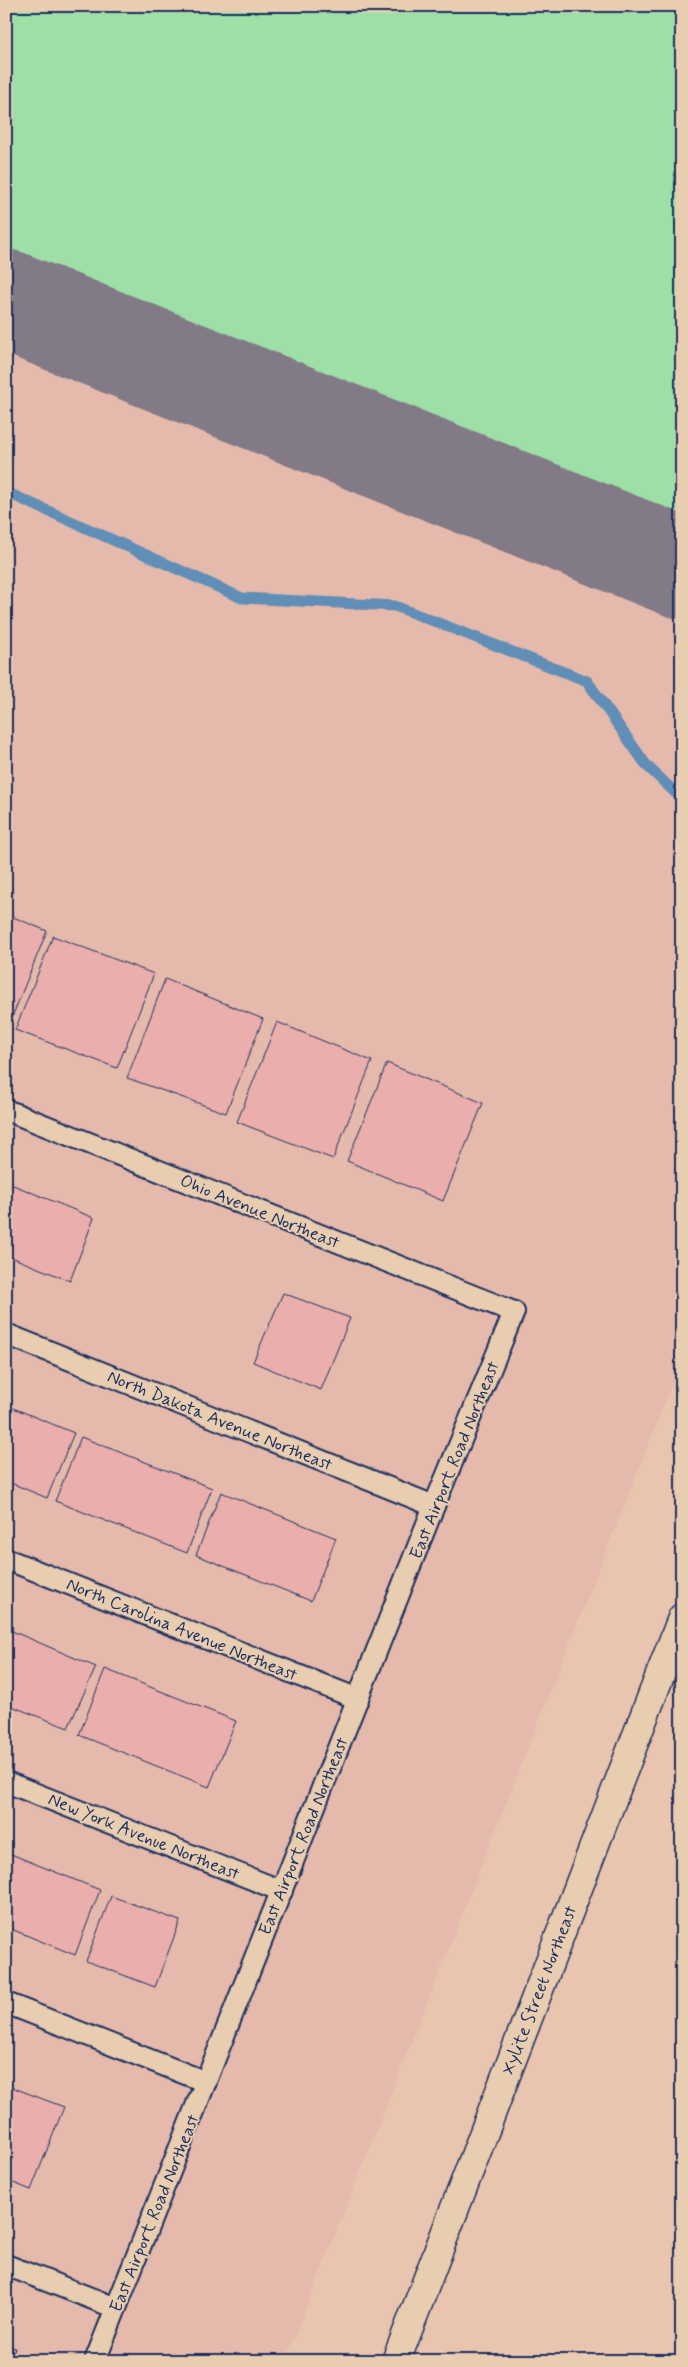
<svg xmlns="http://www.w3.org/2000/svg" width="688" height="2367" viewBox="0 0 688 2367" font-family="Mynerve,sans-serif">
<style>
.built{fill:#e5baac}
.green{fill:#9edea7;stroke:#5c8682}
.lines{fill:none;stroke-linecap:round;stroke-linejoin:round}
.stream{stroke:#618eb6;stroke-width:11}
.taxiway{stroke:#827a86;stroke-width:101}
.building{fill:#eaaeac;stroke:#1b2f5e}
.lane-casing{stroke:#1b2f5e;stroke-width:24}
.street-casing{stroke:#1b2f5e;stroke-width:31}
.lane{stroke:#e9cdb0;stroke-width:20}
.street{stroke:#e9cdb0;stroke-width:28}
.labels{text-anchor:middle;stroke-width:4;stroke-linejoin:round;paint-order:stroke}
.street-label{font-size:18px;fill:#1b2f5e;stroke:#e9cdb0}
</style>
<rect width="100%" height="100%" fill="#e9c4af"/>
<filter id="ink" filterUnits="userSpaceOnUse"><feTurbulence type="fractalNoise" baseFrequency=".02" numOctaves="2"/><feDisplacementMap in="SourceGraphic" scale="10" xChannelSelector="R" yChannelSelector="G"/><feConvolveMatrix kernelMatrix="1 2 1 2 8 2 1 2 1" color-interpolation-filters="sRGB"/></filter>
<g filter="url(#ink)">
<!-- built -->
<path class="built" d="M 6,6 L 682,6 L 682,1359 L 285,2361 L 6,2361 Z"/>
<!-- green -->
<path class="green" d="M 6,6 L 682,6 L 682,532 L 6,264 Z"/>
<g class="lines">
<!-- stream -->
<path class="stream" d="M 6,492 L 242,598 L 395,606 L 587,681 L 647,766 L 682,799"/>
<!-- taxiway -->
<path class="taxiway" d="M 6,300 L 682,568"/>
</g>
<!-- building -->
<g class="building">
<path d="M 6,914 L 47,931 L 8,1027 L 6,1026 Z"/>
<path d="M 53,936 L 154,974 L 117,1068 L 15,1030 Z"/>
<path d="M 165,979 L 263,1019 L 226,1113 L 127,1078 Z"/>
<path d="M 277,1022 L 372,1061 L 333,1159 L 237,1122 Z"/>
<path d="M 387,1063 L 483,1103 L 443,1201 L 347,1161 Z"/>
<path d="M 6,1182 L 94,1218 L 70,1281 L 6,1255 Z"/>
<path d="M 283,1293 L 350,1318 L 321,1390 L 253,1362 Z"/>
<path d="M 6,1405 L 74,1433 L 47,1498 L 6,1481 Z"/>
<path d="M 81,1437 L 212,1488 L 187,1553 L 55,1501 Z"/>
<path d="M 221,1492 L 336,1538 L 311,1601 L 196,1555 Z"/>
<path d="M 12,1631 L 96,1667 L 68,1728 L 6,1704 L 6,1644 Z"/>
<path d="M 105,1669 L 236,1721 L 209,1787 L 79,1735 Z"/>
<path d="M 6,1852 L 100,1890 L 75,1955 L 6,1927 Z"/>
<path d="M 111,1896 L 180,1921 L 155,1987 L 86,1961 Z"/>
<path d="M 6,2085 L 64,2107 L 31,2190 L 6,2180 Z"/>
<path d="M 6,2345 L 15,2348 L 10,2361 L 6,2361 Z"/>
</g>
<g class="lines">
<defs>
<g id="lane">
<path d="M 6,1110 L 514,1312 L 434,1506 L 95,2361"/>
<path d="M 6,1334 L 434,1506"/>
<path d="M 6,1559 L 358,1699"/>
<path d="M 6,1782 L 282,1891"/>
<path d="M 6,2003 L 206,2082"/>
<path d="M 6,2265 L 116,2308"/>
</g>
<path id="street" d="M 396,2361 L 682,1618"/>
</defs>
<!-- lane casing -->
<use href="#lane" class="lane-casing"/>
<!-- street casing -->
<use href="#street" class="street-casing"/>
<!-- lane -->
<use href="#lane" class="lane"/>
<!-- street -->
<use href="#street" class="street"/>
</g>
</g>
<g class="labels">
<!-- street labels -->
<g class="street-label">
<text transform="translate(260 1211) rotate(22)" y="6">Ohio Avenue Northeast</text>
<text transform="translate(220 1420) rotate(22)" y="6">North Dakota Avenue Northeast</text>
<text transform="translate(454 1460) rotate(-68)" y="6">East Airport Road Northeast</text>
<text transform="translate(182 1629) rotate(22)" y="6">North Carolina Avenue Northeast</text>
<text transform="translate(144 1836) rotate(22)" y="6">New York Avenue Northeast</text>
<text transform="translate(303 1836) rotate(-68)" y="6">East Airport Road Northeast</text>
<text transform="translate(539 1990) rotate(-69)" y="6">Xylite Street Northeast</text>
<text transform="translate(154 2213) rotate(-68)" y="6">East Airport Road Northeast</text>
</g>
</g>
<!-- margin -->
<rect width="688" height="2367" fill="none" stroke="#e9cdb0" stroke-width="25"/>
<rect x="12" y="12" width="663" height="2342" fill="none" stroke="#1b2f5e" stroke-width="2" filter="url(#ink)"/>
</svg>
